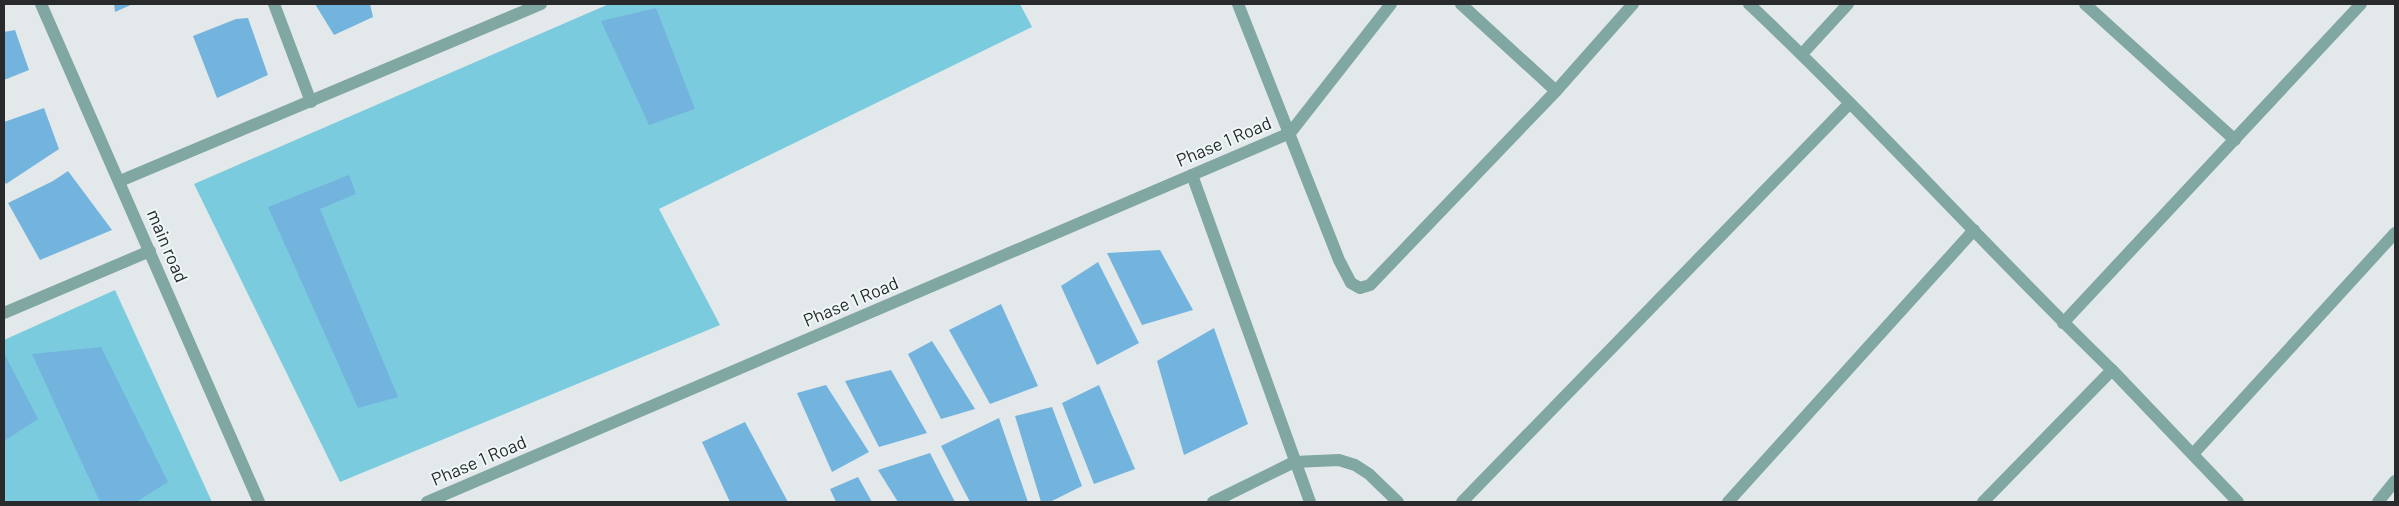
<svg xmlns="http://www.w3.org/2000/svg" width="2399" height="506" viewBox="0 0 2399 506" font-family="Barlow,sans-serif">
<style>
.green{fill:#7acbde}
.building{fill:#73b4de}
.lines{fill:none;stroke-linecap:round;stroke-linejoin:round}
.street{stroke:#81a7a3;stroke-width:12}
.labels{text-anchor:middle;stroke-width:4;stroke-linejoin:round;paint-order:stroke}
.street-label{font-size:18px;fill:#282a2b;stroke:#f0f7f8}
</style>
<rect width="100%" height="100%" fill="#e3e9eb"/>
<!-- green -->
<g class="green">
<path d="M 609,4 L 1020,4 L 1032,27 L 659,209 L 720,325 L 340,482 L 194,184 Z"/>
<path d="M 115,290 L 212,502 L 4,502 L 4,340 Z"/>
</g>
<!-- building -->
<g class="building">
<path d="M 114,4 L 133,4 L 115,12 Z"/>
<path d="M 315,4 L 370,4 L 373,17 L 334,35 Z"/>
<path d="M 656,8 L 695,109 L 649,125 L 601,21 Z"/>
<path d="M 248,18 L 268,75 L 217,98 L 193,36 L 236,19 Z"/>
<path d="M 15,30 L 29,70 L 4,80 L 4,32 Z"/>
<path d="M 44,108 L 59,149 L 6,184 L 4,180 L 4,122 Z"/>
<path d="M 68,171 L 112,230 L 40,260 L 8,203 L 53,181 Z"/>
<path d="M 349,175 L 356,194 L 320,209 L 398,397 L 358,408 L 268,207 Z"/>
<path d="M 1160,250 L 1193,310 L 1142,325 L 1107,253 Z"/>
<path d="M 1098,262 L 1139,343 L 1097,365 L 1061,286 Z"/>
<path d="M 1001,304 L 1038,386 L 990,404 L 949,330 Z"/>
<path d="M 1214,328 L 1248,424 L 1184,455 L 1157,361 Z"/>
<path d="M 932,341 L 975,409 L 941,419 L 908,354 Z"/>
<path d="M 101,347 L 168,482 L 136,502 L 100,502 L 32,354 Z"/>
<path d="M 4,353 L 38,419 L 4,441 Z"/>
<path d="M 891,370 L 927,433 L 879,447 L 845,381 Z"/>
<path d="M 826,385 L 869,452 L 832,472 L 797,393 Z"/>
<path d="M 1099,385 L 1135,469 L 1094,484 L 1062,403 Z"/>
<path d="M 1052,407 L 1082,486 L 1050,502 L 1041,502 L 1015,416 Z"/>
<path d="M 999,418 L 1028,502 L 970,502 L 941,446 Z"/>
<path d="M 745,422 L 788,502 L 730,502 L 702,442 Z"/>
<path d="M 930,453 L 955,502 L 898,502 L 878,470 Z"/>
<path d="M 858,477 L 872,502 L 836,502 L 830,489 Z"/>
</g>
<g class="lines">
<!-- street -->
<g class="street">
<path d="M 41,4 L 259,502"/>
<path d="M 274,4 L 311,102"/>
<path d="M 1238,4 L 1339,260 L 1351,283 L 1360,288 L 1370,285 L 1556,91"/>
<path d="M 1461,4 L 1556,91 L 1633,4"/>
<path d="M 1749,4 C 1874,122 1988,250 2112,370 L 1983,502"/>
<path d="M 2085,4 L 2235,140"/>
<path d="M 1802,54 L 1848,4"/>
<path d="M 1192,175 L 1310,502"/>
<path d="M 120,181 L 541,4"/>
<path d="M 4,313 L 150,251"/>
<path d="M 2063,323 L 2361,4"/>
<path d="M 2112,370 L 2238,502"/>
<path d="M 2193,454 L 2395,233"/>
<path d="M 427,502 L 1290,133 L 1391,4"/>
<path d="M 1213,502 L 1294,462 L 1339,460 L 1355,465 L 1369,474 L 1398,502"/>
<path d="M 1462,502 L 1849,104"/>
<path d="M 1728,502 L 1974,230"/>
<path d="M 2378,502 L 2395,481"/>
</g>
</g>
<g class="labels">
<!-- street labels -->
<g class="street-label">
<text transform="translate(1224 142) rotate(-23)" y="6">Phase 1 Road</text>
<text transform="translate(167 246) rotate(67)" y="6">main road</text>
<text transform="translate(851 302) rotate(-23)" y="6">Phase 1 Road</text>
<text transform="translate(479 461) rotate(-23)" y="6">Phase 1 Road</text>
</g>
</g>
<!-- border -->
<rect width="2399" height="506" fill="none" stroke="#282a2b" stroke-width="10"/>
</svg>
